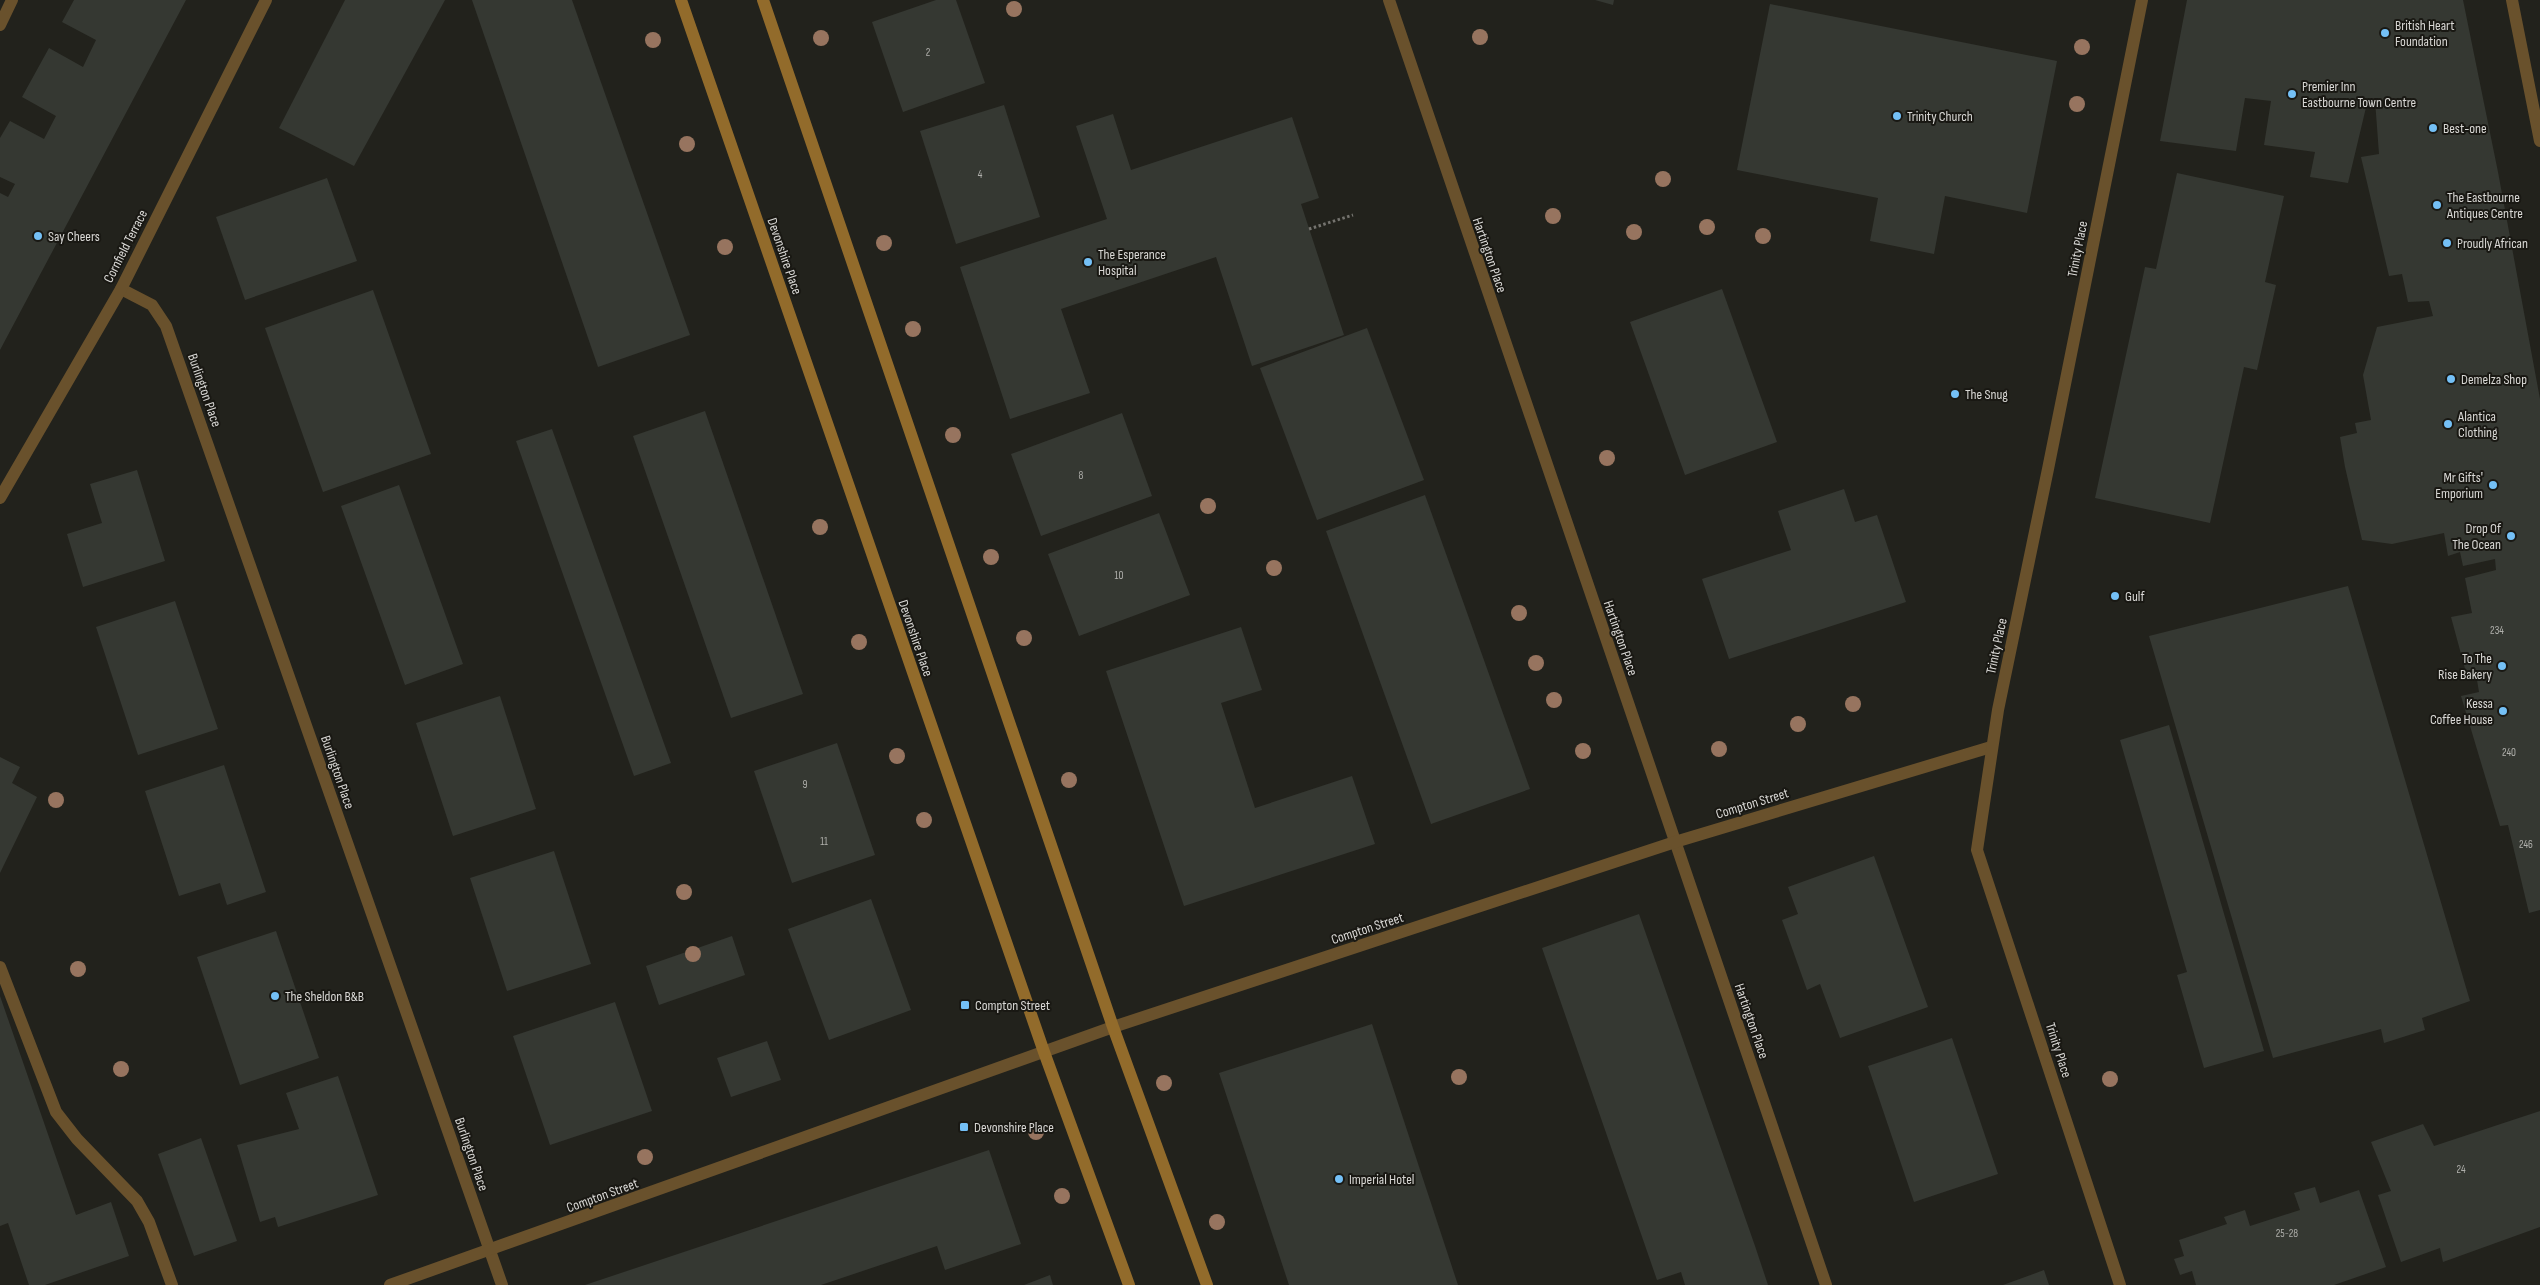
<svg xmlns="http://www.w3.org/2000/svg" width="2540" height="1285" viewBox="0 0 2540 1285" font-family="'Sofia Sans Condensed',sans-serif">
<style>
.building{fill:#353832}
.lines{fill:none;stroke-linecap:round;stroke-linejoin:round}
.path{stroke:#74736e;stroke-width:3;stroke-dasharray:2.5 2.5;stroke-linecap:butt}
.lane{stroke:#69512c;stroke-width:12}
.street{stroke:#69512c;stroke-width:12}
.secondary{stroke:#926b2b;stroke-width:12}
.tree{fill:#97745f}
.poi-dot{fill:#74c0f6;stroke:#191813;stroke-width:2}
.labels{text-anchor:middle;stroke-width:4;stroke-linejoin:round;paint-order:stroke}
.number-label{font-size:11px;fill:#b0b0ac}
.poi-label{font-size:14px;fill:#d9d8d5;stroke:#191813;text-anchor:start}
.street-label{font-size:14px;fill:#d9d8d5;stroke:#191813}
</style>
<rect width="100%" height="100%" fill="#22221c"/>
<!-- building -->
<g class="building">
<path d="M 74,0 L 186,0 L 0,350 L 0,193 L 8,197 L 15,184 L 0,177 L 0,138 L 10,121 L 44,139 L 56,116 L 22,97 L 49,48 L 83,67 L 96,40 L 62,22 Z"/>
<path d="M 345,0 L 445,0 L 354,166 L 279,128 Z"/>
<path d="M 472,0 L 572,0 L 690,335 L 598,367 Z"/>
<path d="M 936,0 L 956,0 L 985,83 L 903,112 L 872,22 Z"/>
<path d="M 1595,0 L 1614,0 L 1613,5 Z"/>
<path d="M 2187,0 L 2463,0 L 2498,172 L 2540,399 L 2540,910 L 2529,913 L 2508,825 L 2500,826 L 2461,696 L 2479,692 L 2476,674 L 2467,676 L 2451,617 L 2472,613 L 2465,578 L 2496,570 L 2495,559 L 2463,566 L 2460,552 L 2448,556 L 2444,533 L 2392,544 L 2362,540 L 2345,467 L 2340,437 L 2357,433 L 2355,423 L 2371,420 L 2363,375 L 2377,327 L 2433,316 L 2429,301 L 2408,302 L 2402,274 L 2389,276 L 2361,157 L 2379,154 L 2375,100 L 2368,99 L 2348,183 L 2310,177 L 2315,152 L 2264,145 L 2271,101 L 2245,98 L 2236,151 L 2160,141 Z"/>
<path d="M 1770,4 L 2057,61 L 2027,213 L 1945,196 L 1934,254 L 1870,241 L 1878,198 L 1737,170 Z"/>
<path d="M 1004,105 L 1040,217 L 956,244 L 920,131 Z"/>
<path d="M 1113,114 L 1131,170 L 1292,117 L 1319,198 L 1301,204 L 1344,335 L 1252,366 L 1216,257 L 1061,309 L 1090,393 L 1010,419 L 960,267 L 1107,219 L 1076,126 Z"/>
<path d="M 2177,173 L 2284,196 L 2265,282 L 2276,285 L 2257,370 L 2244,367 L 2210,523 L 2095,498 L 2145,267 L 2156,269 Z"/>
<path d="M 327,178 L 357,261 L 245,300 L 216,217 Z"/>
<path d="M 1722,289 L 1777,442 L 1685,475 L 1630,322 Z"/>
<path d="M 373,290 L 431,454 L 323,492 L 265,328 Z"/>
<path d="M 1367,328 L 1424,480 L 1317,520 L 1260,368 Z"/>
<path d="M 705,411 L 803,694 L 731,718 L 633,436 Z"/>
<path d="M 1122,413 L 1152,496 L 1041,536 L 1011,454 Z"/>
<path d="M 552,429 L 671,763 L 634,776 L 516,441 Z"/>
<path d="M 137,470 L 165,561 L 83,587 L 67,534 L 102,523 L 90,484 Z"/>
<path d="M 399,485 L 463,664 L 405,685 L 341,506 Z"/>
<path d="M 1844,489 L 1855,522 L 1877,515 L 1906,602 L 1729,659 L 1702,579 L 1791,550 L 1778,511 Z"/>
<path d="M 1425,495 L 1530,789 L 1431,824 L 1326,531 Z"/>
<path d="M 1159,513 L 1190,595 L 1079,636 L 1048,554 Z"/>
<path d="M 2348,586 L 2470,1001 L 2422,1018 L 2425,1030 L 2384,1043 L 2381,1029 L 2273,1058 L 2149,636 Z"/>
<path d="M 175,601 L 218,729 L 138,755 L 96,627 Z"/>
<path d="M 1241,627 L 1262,690 L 1221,703 L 1255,808 L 1352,776 L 1375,844 L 1184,906 L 1106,671 Z"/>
<path d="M 500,696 L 536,809 L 453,836 L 416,723 Z"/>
<path d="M 2169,725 L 2264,1051 L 2204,1068 L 2177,975 L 2187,972 L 2120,740 Z"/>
<path d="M 837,743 L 875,855 L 792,883 L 754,771 Z"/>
<path d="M 0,757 L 20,767 L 12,783 L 37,797 L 0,873 Z"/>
<path d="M 224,765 L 266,892 L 227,905 L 220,883 L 179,896 L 145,791 Z"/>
<path d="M 554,851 L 591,964 L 507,991 L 470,878 Z"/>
<path d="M 1874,856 L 1928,1007 L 1840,1038 L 1820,984 L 1807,990 L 1782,920 L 1798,914 L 1788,887 Z"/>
<path d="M 871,899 L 911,1010 L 829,1040 L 788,929 Z"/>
<path d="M 1639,914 L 1755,1246 L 1768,1285 L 1685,1285 L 1681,1272 L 1657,1280 L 1542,948 Z"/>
<path d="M 276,931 L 319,1058 L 240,1085 L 197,957 Z"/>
<path d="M 732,936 L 745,975 L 659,1005 L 646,966 Z"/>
<path d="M 0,996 L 76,1215 L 111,1202 L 129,1256 L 45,1285 L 29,1285 L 8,1223 L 0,1226 Z"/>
<path d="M 615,1002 L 652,1111 L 550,1145 L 513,1036 Z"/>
<path d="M 1372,1024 L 1458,1285 L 1289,1285 L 1219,1073 Z"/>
<path d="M 1952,1038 L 1998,1174 L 1914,1202 L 1868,1066 Z"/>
<path d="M 767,1041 L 781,1080 L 731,1097 L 717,1058 Z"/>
<path d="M 338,1076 L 378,1195 L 278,1227 L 275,1217 L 260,1222 L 237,1145 L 299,1129 L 286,1093 Z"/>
<path d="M 2540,1111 L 2540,1227 L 2443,1262 L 2440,1248 L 2401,1262 L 2378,1195 L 2391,1191 L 2371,1142 L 2423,1124 L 2434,1146 Z"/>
<path d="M 201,1138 L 237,1241 L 194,1256 L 158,1154 Z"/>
<path d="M 989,1150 L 1021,1244 L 945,1270 L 937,1246 L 821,1285 L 585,1285 Z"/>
<path d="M 2315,1187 L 2320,1203 L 2359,1190 L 2386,1267 L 2334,1285 L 2196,1285 L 2192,1271 L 2180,1275 L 2174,1259 L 2184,1256 L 2179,1240 L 2227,1224 L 2224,1217 L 2245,1210 L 2250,1226 L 2300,1210 L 2294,1193 Z"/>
<path d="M 2044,1270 L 2049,1285 L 2003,1285 Z"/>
<path d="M 1050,1275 L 1053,1285 L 1024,1285 Z"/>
</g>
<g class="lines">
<!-- path -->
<path class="path" d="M 1309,229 L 1353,215"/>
<!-- lane -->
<path class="lane" d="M 0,967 L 56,1112 L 77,1139 L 137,1201 L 149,1222 L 172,1285"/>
<!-- street -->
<g class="street">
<path d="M 1389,0 L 1826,1285"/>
<path d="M 2512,0 L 2540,141"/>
<path d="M 0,25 L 12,0"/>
<path d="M 121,289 L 152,305 L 166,326 L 502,1285"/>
<path d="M 0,498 L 121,289 L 266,0"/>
<path d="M 390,1285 L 1113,1027 L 1675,842 L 1991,747"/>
<path d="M 2120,1285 L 1977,850 L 1998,710 L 2048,469 L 2142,0"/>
</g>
<!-- secondary -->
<g class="secondary">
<path d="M 681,0 L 1044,1052 L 1129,1285"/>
<path d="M 763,0 L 1113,1027 L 1207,1285"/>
</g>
</g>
<!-- trees -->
<g class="tree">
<circle cx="1014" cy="9" r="8"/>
<circle cx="1480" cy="37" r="8"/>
<circle cx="821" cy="38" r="8"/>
<circle cx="653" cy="40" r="8"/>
<circle cx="2082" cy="47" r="8"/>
<circle cx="2077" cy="104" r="8"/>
<circle cx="687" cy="144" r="8"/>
<circle cx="1663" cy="179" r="8"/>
<circle cx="1553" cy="216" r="8"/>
<circle cx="1707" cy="227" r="8"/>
<circle cx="1634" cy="232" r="8"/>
<circle cx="1763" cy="236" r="8"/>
<circle cx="884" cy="243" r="8"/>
<circle cx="725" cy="247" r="8"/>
<circle cx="913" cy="329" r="8"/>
<circle cx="953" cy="435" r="8"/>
<circle cx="1607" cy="458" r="8"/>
<circle cx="1208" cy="506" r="8"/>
<circle cx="820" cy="527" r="8"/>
<circle cx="991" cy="557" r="8"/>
<circle cx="1274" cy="568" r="8"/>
<circle cx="1519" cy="613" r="8"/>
<circle cx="1024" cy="638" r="8"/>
<circle cx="859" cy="642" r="8"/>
<circle cx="1536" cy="663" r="8"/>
<circle cx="1554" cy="700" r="8"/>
<circle cx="1853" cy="704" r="8"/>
<circle cx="1798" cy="724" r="8"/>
<circle cx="1719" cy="749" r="8"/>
<circle cx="1583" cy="751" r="8"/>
<circle cx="897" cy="756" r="8"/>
<circle cx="1069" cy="780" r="8"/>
<circle cx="56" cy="800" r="8"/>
<circle cx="924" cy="820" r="8"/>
<circle cx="684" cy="892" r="8"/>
<circle cx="693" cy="954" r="8"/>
<circle cx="78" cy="969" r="8"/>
<circle cx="121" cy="1069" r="8"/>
<circle cx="1459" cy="1077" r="8"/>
<circle cx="2110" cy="1079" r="8"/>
<circle cx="1164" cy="1083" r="8"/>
<circle cx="1036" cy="1132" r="8"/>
<circle cx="645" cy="1157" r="8"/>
<circle cx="1062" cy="1196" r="8"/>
<circle cx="1217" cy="1222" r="8"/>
</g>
<!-- markers -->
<g class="poi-dot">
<circle cx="2385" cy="33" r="5"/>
<circle cx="2292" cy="94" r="5"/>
<circle cx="1897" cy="116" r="5"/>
<circle cx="2433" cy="128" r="5"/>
<circle cx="2437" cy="205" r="5"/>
<circle cx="38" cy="236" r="5"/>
<circle cx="2447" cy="243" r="5"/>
<circle cx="1088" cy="262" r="5"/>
<circle cx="2451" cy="379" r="5"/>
<circle cx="1955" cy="394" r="5"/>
<circle cx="2448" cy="424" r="5"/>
<circle cx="2493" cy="485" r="5"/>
<circle cx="2511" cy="536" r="5"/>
<circle cx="2115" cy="596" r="5"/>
<circle cx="2502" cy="666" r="5"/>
<circle cx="2503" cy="711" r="5"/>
<circle cx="275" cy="996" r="5"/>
<rect x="960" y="1000" width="10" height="10" rx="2.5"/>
<rect x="959" y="1122" width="10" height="10" rx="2.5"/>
<circle cx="1339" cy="1179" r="5"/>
</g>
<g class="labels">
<!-- number labels -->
<g class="number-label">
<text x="928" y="56">2</text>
<text x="980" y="178">4</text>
<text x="1081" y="479">8</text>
<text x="1119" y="579">10</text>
<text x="2497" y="634">234</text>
<text x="2509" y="756">240</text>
<text x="805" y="788">9</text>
<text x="824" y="845">11</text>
<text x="2526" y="848">246</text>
<text x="2461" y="1173">24</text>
<text x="2287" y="1237">25-28</text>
</g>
<!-- poi labels -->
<g class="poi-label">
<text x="2395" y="30">British Heart<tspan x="2395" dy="16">Foundation</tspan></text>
<text x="2302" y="91">Premier Inn<tspan x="2302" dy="16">Eastbourne Town Centre</tspan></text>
<text x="1907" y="121">Trinity Church</text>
<text x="2443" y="133">Best-one</text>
<text x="2447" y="202">The Eastbourne<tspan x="2447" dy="16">Antiques Centre</tspan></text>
<text x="48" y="241">Say Cheers</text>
<text x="2457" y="248">Proudly African</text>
<text x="1098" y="259">The Esperance<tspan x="1098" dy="16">Hospital</tspan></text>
<text x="2461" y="384">Demelza Shop</text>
<text x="1965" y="399">The Snug</text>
<text x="2458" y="421">Alantica<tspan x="2458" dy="16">Clothing</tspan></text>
<text x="2483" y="482" text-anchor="end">Mr Gifts'<tspan x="2483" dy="16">Emporium</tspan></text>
<text x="2501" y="533" text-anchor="end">Drop Of<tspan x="2501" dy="16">The Ocean</tspan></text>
<text x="2125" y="601">Gulf</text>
<text x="2492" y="663" text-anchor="end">To The<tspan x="2492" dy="16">Rise Bakery</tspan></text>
<text x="2493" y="708" text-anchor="end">Kessa<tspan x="2493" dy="16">Coffee House</tspan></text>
<text x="285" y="1001">The Sheldon B&amp;B</text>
<text x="975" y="1010">Compton Street</text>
<text x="974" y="1132">Devonshire Place</text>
<text x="1349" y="1184">Imperial Hotel</text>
</g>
<!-- street labels -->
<g class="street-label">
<text transform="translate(125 246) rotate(-63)" y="5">Cornfield Terrace</text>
<text transform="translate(2077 249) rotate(-79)" y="5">Trinity Place</text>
<text transform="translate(1490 255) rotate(71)" y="5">Hartington Place</text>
<text transform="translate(785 256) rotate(71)" y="5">Devonshire Place</text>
<text transform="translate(205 390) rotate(71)" y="5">Burlington Place</text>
<text transform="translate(916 638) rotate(71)" y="5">Devonshire Place</text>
<text transform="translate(1621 638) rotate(71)" y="5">Hartington Place</text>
<text transform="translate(1996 646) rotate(-78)" y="5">Trinity Place</text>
<text transform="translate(338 772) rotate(71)" y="5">Burlington Place</text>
<text transform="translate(1752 803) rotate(-17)" y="5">Compton Street</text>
<text transform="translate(1367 928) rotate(-18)" y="5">Compton Street</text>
<text transform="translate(1752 1021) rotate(71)" y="5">Hartington Place</text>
<text transform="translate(2059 1050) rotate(72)" y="5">Trinity Place</text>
<text transform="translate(472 1154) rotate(71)" y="5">Burlington Place</text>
<text transform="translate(602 1195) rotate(-20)" y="5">Compton Street</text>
</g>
</g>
</svg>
